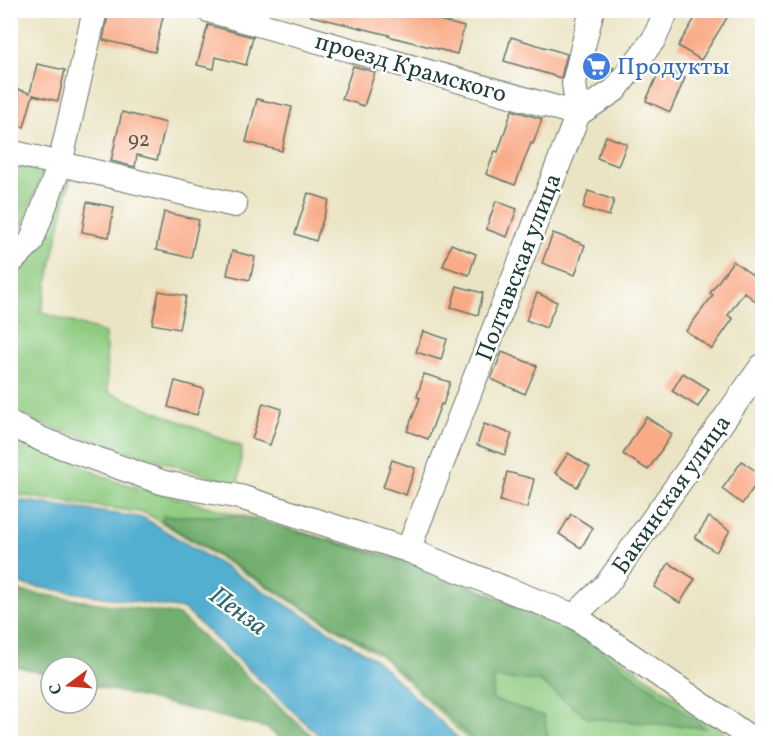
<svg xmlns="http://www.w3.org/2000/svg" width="773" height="754" viewBox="0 0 773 754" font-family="Vollkorn,serif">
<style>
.green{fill:#8ecb80;stroke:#56845a;stroke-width:1.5}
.forest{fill:#72af6e;stroke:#487651;stroke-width:1.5}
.water{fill:#52afd0;stroke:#387682;stroke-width:1.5}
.building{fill:#f9ab87}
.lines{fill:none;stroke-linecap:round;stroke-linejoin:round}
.minor-casing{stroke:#676;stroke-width:26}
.minor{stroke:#fff;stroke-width:24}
.labels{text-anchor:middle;stroke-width:4.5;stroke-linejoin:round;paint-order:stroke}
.number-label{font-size:21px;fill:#565849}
.shop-label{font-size:24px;fill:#366cbe;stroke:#fff;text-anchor:start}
.street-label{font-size:24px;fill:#1f3d34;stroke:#fff}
.water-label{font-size:26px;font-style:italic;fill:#31656b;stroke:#fff}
</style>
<rect width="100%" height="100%" fill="#fff"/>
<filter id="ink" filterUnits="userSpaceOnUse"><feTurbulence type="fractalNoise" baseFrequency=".0167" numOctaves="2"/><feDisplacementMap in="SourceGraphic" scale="12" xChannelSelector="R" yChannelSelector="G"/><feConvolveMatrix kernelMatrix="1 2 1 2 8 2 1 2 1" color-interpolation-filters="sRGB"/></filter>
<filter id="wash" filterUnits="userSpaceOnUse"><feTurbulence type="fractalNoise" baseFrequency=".008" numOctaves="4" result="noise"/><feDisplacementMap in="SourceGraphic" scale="24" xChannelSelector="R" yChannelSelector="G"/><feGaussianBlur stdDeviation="1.35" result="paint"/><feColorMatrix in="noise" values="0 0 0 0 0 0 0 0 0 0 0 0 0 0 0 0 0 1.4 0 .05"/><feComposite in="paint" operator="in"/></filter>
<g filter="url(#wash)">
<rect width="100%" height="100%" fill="#ebe4c4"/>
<!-- green -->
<g class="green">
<path d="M 11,161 L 45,168 L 19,234 L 11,244 Z"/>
<path d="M 71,175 L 41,312 L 105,333 L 108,392 L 242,447 L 238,485 L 38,423 L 11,409 L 10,275 L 37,247 Z"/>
<path d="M 11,433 L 114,481 L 430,567 L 596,641 L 738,743 L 472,743 L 381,656 L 146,513 L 11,494 Z"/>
</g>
<!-- forest -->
<g class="forest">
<path d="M 163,516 L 242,516 L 431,570 L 576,633 L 706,728 L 588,718 L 539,681 L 494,678 L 492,699 L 544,716 L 549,743 L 477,743 L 383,655 L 162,521 Z"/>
<path d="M 11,590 L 179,615 L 320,743 L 287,743 L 267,728 L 87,684 L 87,667 L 51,667 L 51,675 L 11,665 Z"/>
</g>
<!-- water -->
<path class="water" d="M 11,499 L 144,518 L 375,659 L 463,743 L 327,743 L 184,609 L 11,583 Z"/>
<g id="blocks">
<!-- building -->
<g class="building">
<path d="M 109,10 L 155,10 L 164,12 L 155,52 L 103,40 Z"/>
<path d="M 311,10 L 403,10 L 464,27 L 457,54 L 388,36 L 389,35 L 311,16 Z"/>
<path d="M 700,10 L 719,10 L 728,16 L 701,60 L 678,46 Z"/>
<path d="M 208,25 L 253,37 L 246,65 L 216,57 L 214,69 L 197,65 Z"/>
<path d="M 511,37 L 567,54 L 561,78 L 504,61 Z"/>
<path d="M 595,57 L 609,60 L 607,66 L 614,68 L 606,78 L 591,74 Z"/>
<path d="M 37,64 L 65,70 L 58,101 L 33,95 L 24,127 L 10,124 L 10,87 L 30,93 Z"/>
<path d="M 353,66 L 375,72 L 364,106 L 342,99 Z"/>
<path d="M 661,67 L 685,78 L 670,112 L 646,101 Z"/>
<path d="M 257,99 L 292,107 L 282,151 L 246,142 Z"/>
<path d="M 512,110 L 542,119 L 533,144 L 531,143 L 515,185 L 486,174 L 495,151 L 498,152 Z"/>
<path d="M 122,112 L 166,123 L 157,160 L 137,155 L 135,167 L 111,161 Z"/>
<path d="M 606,136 L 627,144 L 618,166 L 597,158 Z"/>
<path d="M 588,191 L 614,200 L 609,216 L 583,208 Z"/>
<path d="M 308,193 L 329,200 L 316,241 L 295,234 Z"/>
<path d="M 496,201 L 517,209 L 507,237 L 486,229 Z"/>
<path d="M 87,202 L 114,207 L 109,237 L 82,232 Z"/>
<path d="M 164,212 L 199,220 L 191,258 L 156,250 Z"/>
<path d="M 553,233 L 585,245 L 575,275 L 542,263 Z"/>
<path d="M 451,244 L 476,254 L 469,275 L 443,266 Z"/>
<path d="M 232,251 L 255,257 L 250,280 L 227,275 Z"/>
<path d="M 733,261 L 762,282 L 762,306 L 744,292 L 728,315 L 733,319 L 712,349 L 686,331 L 713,295 L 710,293 Z"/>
<path d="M 457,286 L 483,293 L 478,315 L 451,307 Z"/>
<path d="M 159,291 L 186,296 L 179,329 L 152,324 Z"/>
<path d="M 537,293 L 557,302 L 546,328 L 526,320 Z"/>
<path d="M 423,331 L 447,339 L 441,360 L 416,352 Z"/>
<path d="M 502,352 L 537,366 L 525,394 L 491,379 Z"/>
<path d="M 683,373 L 709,389 L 698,407 L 672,391 Z"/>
<path d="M 424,374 L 450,382 L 443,405 L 441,404 L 428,439 L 407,431 L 420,398 L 417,397 Z"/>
<path d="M 175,381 L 204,389 L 197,415 L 168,407 Z"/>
<path d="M 263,403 L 282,409 L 270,445 L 252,439 Z"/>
<path d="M 646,417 L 672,434 L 648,470 L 623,454 Z"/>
<path d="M 484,424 L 512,434 L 505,455 L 477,445 Z"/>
<path d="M 568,453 L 590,467 L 577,487 L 555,473 Z"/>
<path d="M 392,460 L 415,468 L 406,495 L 383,487 Z"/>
<path d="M 742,461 L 762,476 L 742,504 L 722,489 Z"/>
<path d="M 507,472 L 534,479 L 527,508 L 500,501 Z"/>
<path d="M 571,514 L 593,528 L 581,548 L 559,534 Z"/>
<path d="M 709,517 L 730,531 L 716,552 L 695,538 Z"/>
<path d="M 669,563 L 695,579 L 680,603 L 654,587 Z"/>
</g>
</g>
</g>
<g filter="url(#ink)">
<use href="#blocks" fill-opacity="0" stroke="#676" stroke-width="1.5"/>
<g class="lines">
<defs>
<g id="minor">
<path d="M 208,10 L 578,114 L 574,83 L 592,10"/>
<path d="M 10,152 L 235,205"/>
<path d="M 10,263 L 31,242 L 60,164 L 95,10"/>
<path d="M 10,424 L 43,440 L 164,483 L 240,497 L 408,550 L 574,616 L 759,744"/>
<path d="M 408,550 L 578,114 L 615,90 L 654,39 L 667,10"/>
<path d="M 574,616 L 607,584 L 762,366"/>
</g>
</defs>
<!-- minor casing -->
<use href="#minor" class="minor-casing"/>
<!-- minor -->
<use href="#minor" class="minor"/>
</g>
</g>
<!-- icons -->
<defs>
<symbol id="supermarket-disc" viewBox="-11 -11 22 22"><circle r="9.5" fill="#3f7fe0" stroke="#fff"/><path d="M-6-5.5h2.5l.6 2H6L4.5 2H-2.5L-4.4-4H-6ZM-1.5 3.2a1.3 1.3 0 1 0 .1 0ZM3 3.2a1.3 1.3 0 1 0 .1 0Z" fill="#fff"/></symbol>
</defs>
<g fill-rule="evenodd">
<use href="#supermarket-disc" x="580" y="50" width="33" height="33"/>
</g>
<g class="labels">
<!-- number labels -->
<g class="number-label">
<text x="139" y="146">92</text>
</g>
<!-- shop labels -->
<g class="shop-label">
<text x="617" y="74">Продукты</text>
</g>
<!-- street labels -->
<g class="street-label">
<text transform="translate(411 67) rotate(16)" y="8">проезд Крамского</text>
<text transform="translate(518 267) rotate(-69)" y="8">Полтавская улица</text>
<text transform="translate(671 494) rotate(-55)" y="8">Бакинская улица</text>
</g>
<!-- water labels -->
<g class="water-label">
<text transform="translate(239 610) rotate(36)" y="9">Пенза</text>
</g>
</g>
<!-- margin -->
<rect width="773" height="754" fill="none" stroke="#fff" stroke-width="36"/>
<!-- north arrow -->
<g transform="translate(69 685) rotate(254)"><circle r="28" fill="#ffffff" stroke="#a5b1ae" stroke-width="1.5"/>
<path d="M0-4.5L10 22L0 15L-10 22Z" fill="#c8321e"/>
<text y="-9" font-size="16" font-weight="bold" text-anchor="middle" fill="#1f3d34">С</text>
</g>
</svg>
